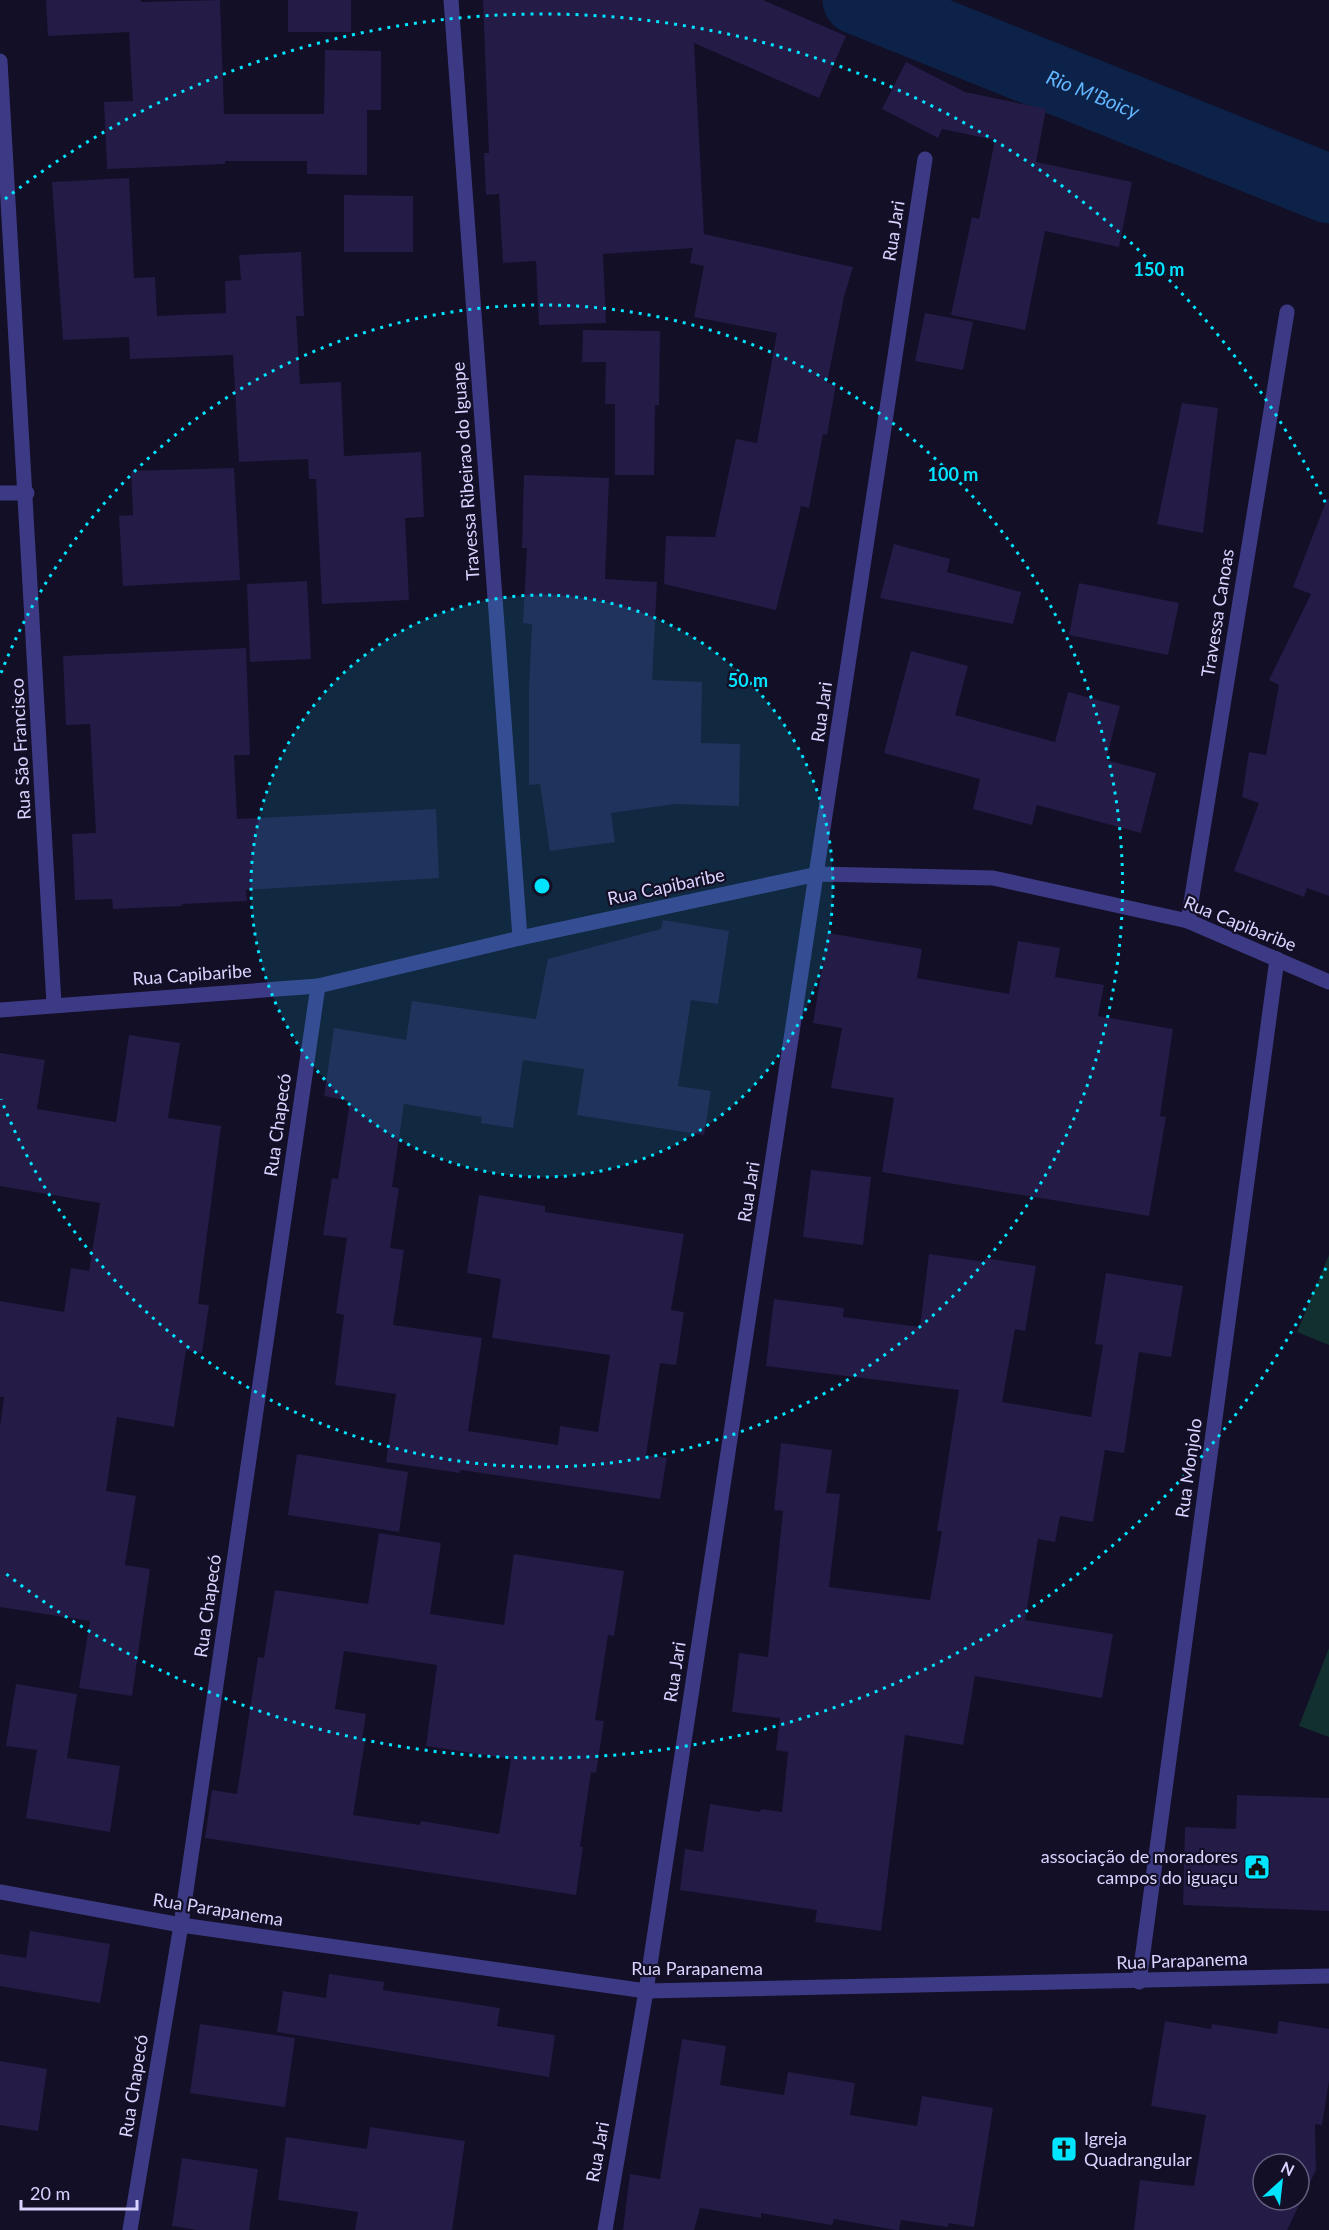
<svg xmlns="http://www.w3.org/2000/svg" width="1329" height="2230" viewBox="0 0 1329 2230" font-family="Lato,sans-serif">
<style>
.green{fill:#12302f}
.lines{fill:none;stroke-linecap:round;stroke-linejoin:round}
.river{stroke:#0c2248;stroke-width:69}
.building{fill:#241b47;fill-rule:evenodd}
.minor{stroke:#3d3a85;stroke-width:15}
.ring{fill:none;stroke:#00e5ff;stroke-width:3;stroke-dasharray:3 6}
.labels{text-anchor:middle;stroke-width:4.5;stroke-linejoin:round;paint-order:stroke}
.street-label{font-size:18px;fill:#d9d4ff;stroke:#130f26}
.poi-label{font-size:18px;fill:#d9d4ff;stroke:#130f26;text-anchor:end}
.water-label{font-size:20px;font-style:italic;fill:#62b6ff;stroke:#130f26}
.centre{fill:#00e5ff;stroke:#130f26;stroke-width:3}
.ring-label{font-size:18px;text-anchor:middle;font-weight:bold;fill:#00e5ff;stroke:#130f26;stroke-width:4.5;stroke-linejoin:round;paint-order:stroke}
</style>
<rect width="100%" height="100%" fill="#130f26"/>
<!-- green -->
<g class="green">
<path d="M 1329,1255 L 1329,1345 L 1297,1332 Z"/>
<path d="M 1329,1648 L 1329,1737 L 1299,1726 Z"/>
</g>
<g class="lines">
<!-- river -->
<path class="river" id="s1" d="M 857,0 L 1329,189"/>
</g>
<!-- building -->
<g class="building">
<path d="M 46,0 L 141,0 L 141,2 L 220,0 L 224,114 L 324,114 L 325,50 L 381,51 L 381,110 L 367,110 L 367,175 L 307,174 L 307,161 L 225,161 L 225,164 L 107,169 L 104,102 L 133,101 L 129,32 L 48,36 Z"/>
<rect x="288" y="0" width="63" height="32"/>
<path d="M 483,0 L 763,0 L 846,36 L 819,98 L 694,43 L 704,234 L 853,267 L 844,297 L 827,383 L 836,384 L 827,435 L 823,434 L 809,508 L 801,506 L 776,610 L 664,584 L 666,536 L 715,537 L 736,439 L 757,443 L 777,333 L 694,317 L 704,266 L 690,263 L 693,248 L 603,254 L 606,323 L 539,325 L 536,261 L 503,263 L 499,194 L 486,195 L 484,153 L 489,153 Z"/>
<path d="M 906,62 L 965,92 L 1046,109 L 1036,162 L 1132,182 L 1119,247 L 1045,231 L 1025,330 L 951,315 L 972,217 L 979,219 L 995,140 L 942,129 L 938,138 L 882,109 Z"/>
<path d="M 129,178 L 134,278 L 155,277 L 157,316 L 226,313 L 225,281 L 241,280 L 239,255 L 301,252 L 304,316 L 296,316 L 300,384 L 341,382 L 344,456 L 421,452 L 424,517 L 405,518 L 409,600 L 322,604 L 316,479 L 309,479 L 308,459 L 239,462 L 233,355 L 130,359 L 129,337 L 63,340 L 52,182 Z"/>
<path d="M 344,195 L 413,196 L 413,252 L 344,252 Z"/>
<path d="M 925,313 L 973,322 L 963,370 L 915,361 Z"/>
<path d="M 583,330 L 660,331 L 659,405 L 655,405 L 654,475 L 615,475 L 615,404 L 605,404 L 606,362 L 582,362 Z"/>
<path d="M 1182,403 L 1218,408 L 1203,533 L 1157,524 Z"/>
<path d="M 234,468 L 240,580 L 123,586 L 119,516 L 133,515 L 131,471 Z"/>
<path d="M 524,475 L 609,478 L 605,579 L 657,582 L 652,680 L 702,682 L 701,743 L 740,744 L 739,806 L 675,804 L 611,813 L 615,842 L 550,851 L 540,784 L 529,785 L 529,689 L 532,624 L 523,623 L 527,548 L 522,548 Z"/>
<path d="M 1327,499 L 1329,499 L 1329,896 L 1307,888 L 1304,897 L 1234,871 L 1259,803 L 1242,797 L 1249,752 L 1266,755 L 1279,685 L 1269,680 L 1311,594 L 1293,587 Z"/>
<path d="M 894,544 L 950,559 L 947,572 L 1021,592 L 1013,624 L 880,598 Z"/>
<path d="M 307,581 L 311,659 L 250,662 L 247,584 Z"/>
<path d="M 1079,583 L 1179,603 L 1168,655 L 1069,635 Z"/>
<path d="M 246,648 L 250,755 L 234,755 L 237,819 L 436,809 L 439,878 L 246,890 L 247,901 L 182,904 L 182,906 L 113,909 L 112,899 L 75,900 L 72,834 L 96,833 L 90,724 L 66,725 L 63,656 Z"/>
<path d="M 911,651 L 968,666 L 955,715 L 1055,742 L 1068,692 L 1120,706 L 1106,760 L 1156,773 L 1141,833 L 1037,805 L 1032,825 L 973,809 L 980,779 L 884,753 Z"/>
<path d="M 663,920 L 729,931 L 718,1004 L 691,1000 L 678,1086 L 711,1091 L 704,1135 L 577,1115 L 584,1069 L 523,1060 L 513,1128 L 481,1123 L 482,1117 L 404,1104 L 392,1187 L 399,1188 L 390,1248 L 404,1250 L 393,1325 L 482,1338 L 468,1431 L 558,1445 L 560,1426 L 598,1432 L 610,1355 L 492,1338 L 501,1279 L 467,1273 L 479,1195 L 545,1206 L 545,1212 L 684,1234 L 671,1310 L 684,1312 L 676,1365 L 660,1363 L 646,1455 L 667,1458 L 660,1499 L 461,1470 L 460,1473 L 386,1462 L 396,1394 L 335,1385 L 344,1315 L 336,1313 L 347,1238 L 323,1235 L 332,1178 L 338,1179 L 350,1101 L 324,1096 L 334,1028 L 406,1040 L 412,1001 L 536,1019 L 548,959 L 661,929 Z"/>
<path d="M 828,933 L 922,949 L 917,978 L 1009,994 L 1018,941 L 1060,948 L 1055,977 L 1104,985 L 1098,1016 L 1173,1029 L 1160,1116 L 1166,1117 L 1149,1216 L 882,1172 L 894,1098 L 831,1088 L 842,1028 L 813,1023 Z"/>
<path d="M 129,1035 L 180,1043 L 168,1118 L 221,1126 L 198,1304 L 209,1305 L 202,1353 L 186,1350 L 174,1427 L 117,1417 L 106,1491 L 136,1496 L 125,1565 L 150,1569 L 132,1696 L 79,1688 L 90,1621 L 0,1607 L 0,1427 L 4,1397 L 0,1397 L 0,1301 L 64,1312 L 71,1268 L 89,1271 L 100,1203 L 0,1186 L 0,1053 L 45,1060 L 37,1109 L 116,1122 Z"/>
<path d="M 811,1170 L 871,1177 L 863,1245 L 803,1237 Z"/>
<path d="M 929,1254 L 985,1262 L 985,1258 L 1036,1266 L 1025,1331 L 1015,1329 L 1002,1402 L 1091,1417 L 1103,1345 L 1095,1344 L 1106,1273 L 1183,1286 L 1171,1357 L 1139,1352 L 1124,1453 L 1105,1450 L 1093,1522 L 1060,1516 L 1055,1542 L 1038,1539 L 1025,1620 L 1113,1634 L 1102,1698 L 975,1676 L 963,1745 L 905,1735 L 881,1931 L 815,1922 L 817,1910 L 680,1890 L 685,1849 L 703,1852 L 710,1804 L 760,1812 L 761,1809 L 782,1812 L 788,1752 L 776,1750 L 780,1718 L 732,1712 L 739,1653 L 768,1657 L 783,1511 L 774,1510 L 781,1443 L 832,1450 L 826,1493 L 840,1494 L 829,1587 L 930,1600 L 942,1531 L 937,1531 L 959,1390 L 766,1366 L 774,1299 L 844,1308 L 843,1317 L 920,1327 Z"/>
<path d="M 297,1454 L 408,1472 L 399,1532 L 288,1515 Z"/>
<path d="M 379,1533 L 441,1543 L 430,1614 L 504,1625 L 514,1554 L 624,1571 L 614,1636 L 608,1635 L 595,1720 L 604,1721 L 596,1773 L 591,1772 L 580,1847 L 583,1847 L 576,1895 L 205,1838 L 212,1790 L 237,1794 L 258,1657 L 264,1658 L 275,1590 L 368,1604 ZM 344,1651 L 437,1665 L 426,1746 L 511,1759 L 499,1834 L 421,1821 L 420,1825 L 353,1815 L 365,1741 L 362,1740 L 366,1714 L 335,1709 Z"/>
<path d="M 16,1684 L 77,1694 L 67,1758 L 120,1766 L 110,1832 L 26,1818 L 37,1750 L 6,1746 Z"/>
<path d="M 1237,1795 L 1329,1798 L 1329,1911 L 1183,1905 L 1185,1827 L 1236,1829 Z"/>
<path d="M 30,1931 L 110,1944 L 100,2003 L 0,1986 L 0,1954 L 26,1958 Z"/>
<path d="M 329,1974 L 384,1982 L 383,1990 L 500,2008 L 497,2026 L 555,2035 L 549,2077 L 277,2032 L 283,1991 L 326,1998 Z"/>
<path d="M 1165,2021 L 1211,2029 L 1212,2024 L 1277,2034 L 1279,2021 L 1329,2029 L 1329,2081 L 1322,2125 L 1315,2124 L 1316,2170 L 1287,2230 L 1134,2230 L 1140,2180 L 1194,2186 L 1206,2115 L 1151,2106 ZM 1263,2164 L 1299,2164 L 1299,2200 L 1263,2200 Z"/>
<path d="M 200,2024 L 295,2038 L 285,2107 L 190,2093 Z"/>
<path d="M 682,2039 L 726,2046 L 720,2085 L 784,2095 L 788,2072 L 855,2083 L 850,2115 L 917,2126 L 922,2096 L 993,2108 L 974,2227 L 948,2223 L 948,2227 L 901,2220 L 899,2230 L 896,2230 L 834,2219 L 832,2225 L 761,2213 L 761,2218 L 700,2208 L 694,2230 L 623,2230 L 630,2174 L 660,2179 Z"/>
<path d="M 0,2061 L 47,2069 L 38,2131 L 0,2125 Z"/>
<path d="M 370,2127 L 465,2141 L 452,2230 L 355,2230 L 358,2212 L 278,2200 L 286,2137 L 367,2149 Z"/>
<path d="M 182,2158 L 258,2169 L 249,2230 L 197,2230 L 172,2226 Z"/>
</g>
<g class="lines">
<!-- minor -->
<g class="minor">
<path d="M 451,0 L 520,938"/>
<path d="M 0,61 L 54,1004"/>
<path d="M 0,493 L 27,493"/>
<path d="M 1188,921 L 1287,312"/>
<path d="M 0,1010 L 318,986 L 520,938 L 818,874 L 993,878 L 1188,921 L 1329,982"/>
<path d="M 0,1892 L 181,1925 L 646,1991 L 1329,1976"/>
<path d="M 1139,1982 L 1277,959"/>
<path d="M 130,2230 L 181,1925 L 318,986"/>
<path d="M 605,2230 L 646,1991 L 925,159"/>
</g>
</g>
<!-- distance rings -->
<circle cx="542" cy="886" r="291" fill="#00e5ff" fill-opacity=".12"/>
<g class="ring">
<circle cx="542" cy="886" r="291"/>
<path d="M1 673A581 581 0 1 1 1 1099"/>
<path d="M1326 1268A872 872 0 0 1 5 1573M5 199A872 872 0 0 1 1326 504"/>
</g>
<!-- icons -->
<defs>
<symbol id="civic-square" viewBox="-11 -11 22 22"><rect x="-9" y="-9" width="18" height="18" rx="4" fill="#00e5ff" stroke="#130f26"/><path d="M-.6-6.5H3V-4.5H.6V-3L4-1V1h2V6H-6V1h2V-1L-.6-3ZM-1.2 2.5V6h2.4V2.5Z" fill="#111"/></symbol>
<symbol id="church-square" viewBox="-11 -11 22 22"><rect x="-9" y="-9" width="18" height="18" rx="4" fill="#00e5ff" stroke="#130f26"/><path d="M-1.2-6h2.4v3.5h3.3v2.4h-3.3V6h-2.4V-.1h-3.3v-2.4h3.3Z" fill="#111"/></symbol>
</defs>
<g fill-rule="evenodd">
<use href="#civic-square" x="1242" y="1852" width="30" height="30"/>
<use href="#church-square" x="1049" y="2134" width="30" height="30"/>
</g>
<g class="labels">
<!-- street labels -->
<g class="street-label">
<text transform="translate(894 231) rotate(-81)" y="6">Rua Jari</text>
<text transform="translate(466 471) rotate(-94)" y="6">Travessa Ribeirao do Iguape</text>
<text transform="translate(1218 613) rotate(-81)" y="6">Travessa Canoas</text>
<text transform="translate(822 712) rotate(-82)" y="6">Rua Jari</text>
<text transform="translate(21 749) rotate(-93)" y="6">Rua São Francisco</text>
<text transform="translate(666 887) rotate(-12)" y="6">Rua Capibaribe</text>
<text transform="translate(1240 924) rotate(22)" y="6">Rua Capibaribe</text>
<text transform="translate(192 975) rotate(-4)" y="6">Rua Capibaribe</text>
<text transform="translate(278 1125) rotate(-82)" y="6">Rua Chapecó</text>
<text transform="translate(749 1192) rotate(-81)" y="6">Rua Jari</text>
<text transform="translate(1189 1468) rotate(-82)" y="6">Rua Monjolo</text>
<text transform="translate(208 1606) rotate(-82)" y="6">Rua Chapecó</text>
<text transform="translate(675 1672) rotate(-81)" y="6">Rua Jari</text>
<text transform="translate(218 1910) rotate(9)" y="6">Rua Parapanema</text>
<text transform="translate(1182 1961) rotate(-2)" y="6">Rua Parapanema</text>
<text x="697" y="1975">Rua Parapanema</text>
<text transform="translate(134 2086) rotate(-81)" y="6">Rua Chapecó</text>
<text transform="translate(598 2152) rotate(-80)" y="6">Rua Jari</text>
</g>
<!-- poi labels -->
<g class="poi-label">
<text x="1238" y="1863">associação de moradores<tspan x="1238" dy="21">campos do iguaçu</tspan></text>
<text x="1084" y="2145" text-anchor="start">Igreja<tspan x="1084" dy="21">Quadrangular</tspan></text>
</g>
<!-- water labels -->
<g class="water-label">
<text dy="7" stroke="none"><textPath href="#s1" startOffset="254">Rio M'Boicy</textPath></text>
</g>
</g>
<circle cx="542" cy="886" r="9" class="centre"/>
<g class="ring-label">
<text x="1159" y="276">150 m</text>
<text x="953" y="481">100 m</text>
<text x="748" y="687">50 m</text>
</g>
<!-- north arrow -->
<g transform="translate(1281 2182) rotate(27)"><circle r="28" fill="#130f26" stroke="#625e7d" stroke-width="1.5"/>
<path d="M0-4.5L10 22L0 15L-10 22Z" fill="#00e5ff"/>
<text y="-9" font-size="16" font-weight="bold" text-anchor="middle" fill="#d9d4ff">N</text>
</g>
<!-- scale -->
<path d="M21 2200v9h116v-9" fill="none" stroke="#d9d4ff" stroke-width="3"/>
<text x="30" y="2200" font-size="18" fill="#d9d4ff" stroke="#130f26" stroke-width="4.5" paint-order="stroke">20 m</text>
</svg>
